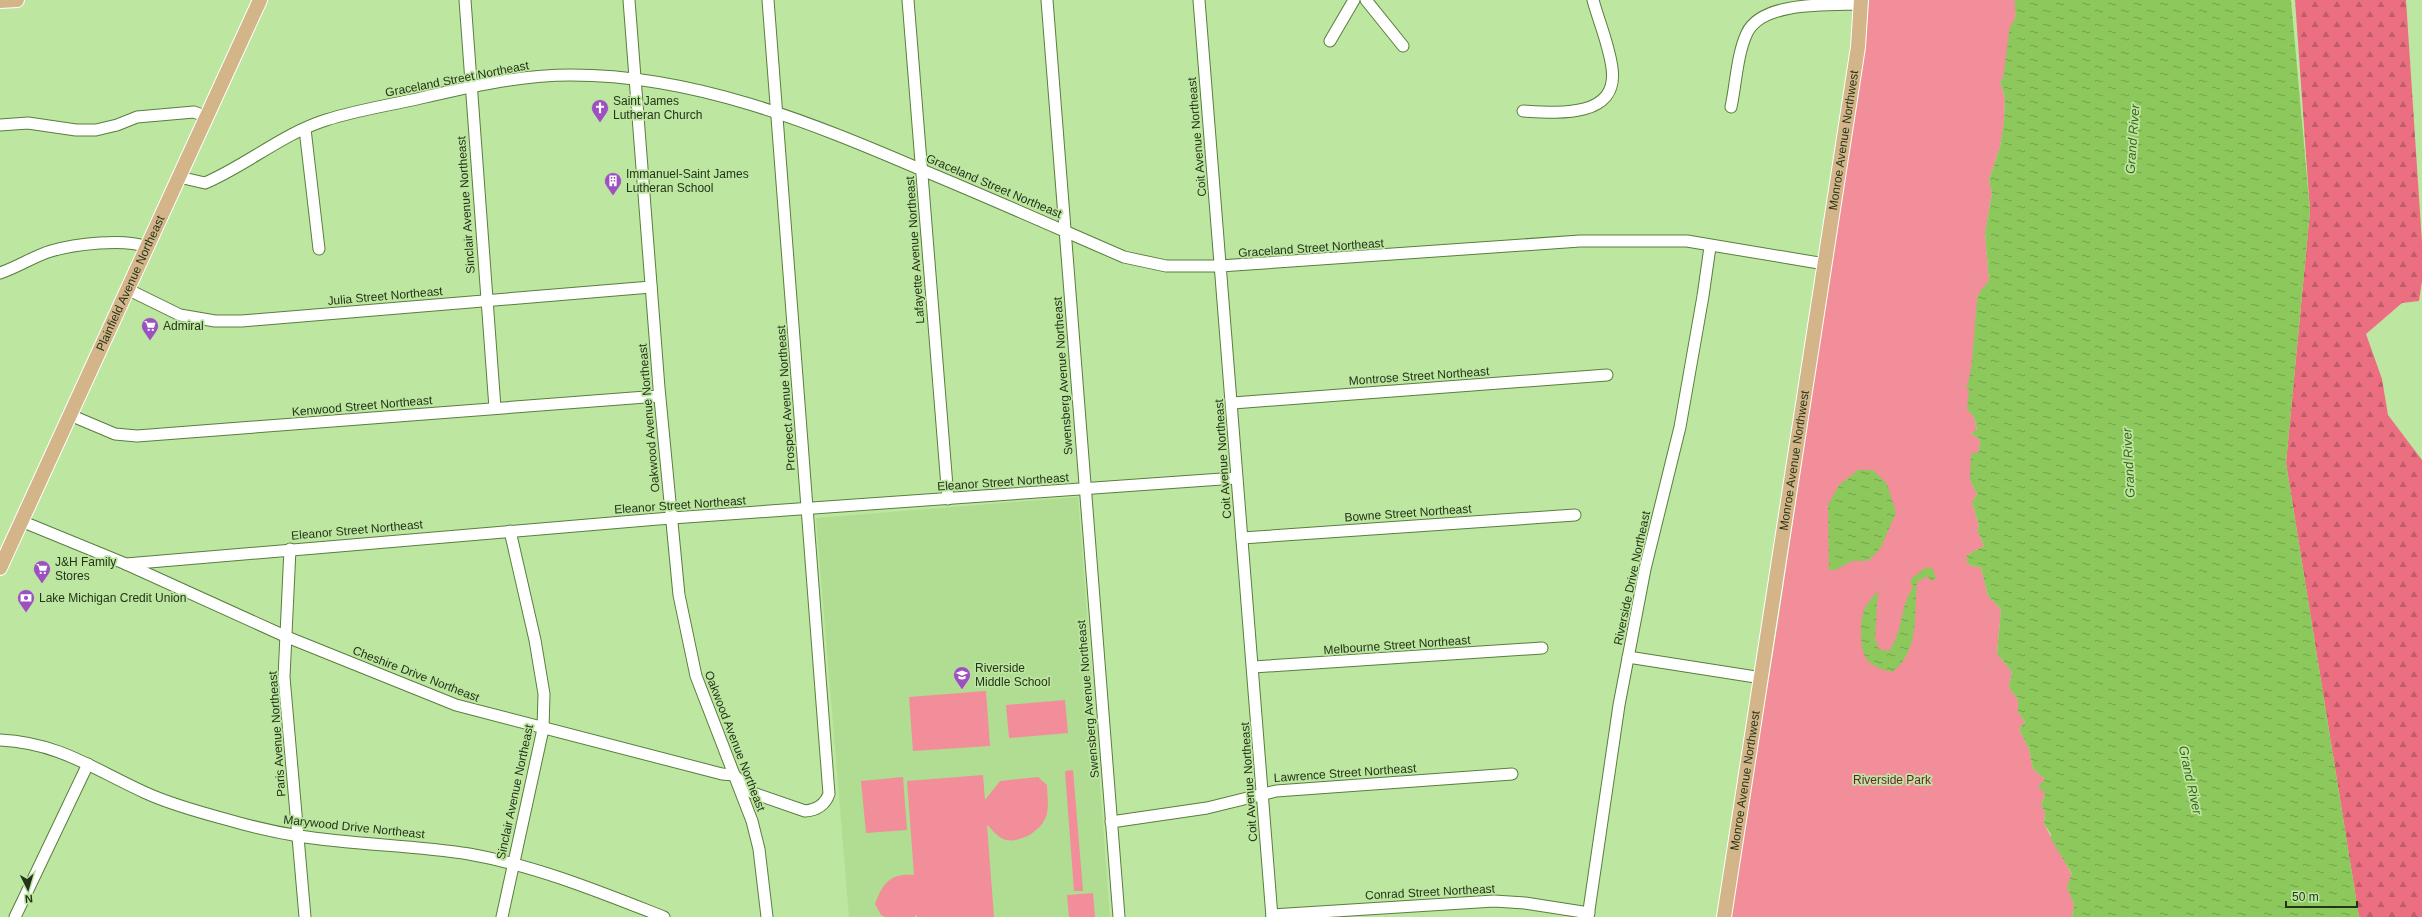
<svg xmlns="http://www.w3.org/2000/svg" width="2422" height="917" viewBox="0 0 2422 917" font-family="Helvetica,sans-serif">
<style>
.built{fill:#b0dd92}
.forest{fill:url(#forest-firs)}
.park{fill:#f18e99}
.water{fill:url(#water-ripples)}
.lines{fill:none;stroke-linecap:round;stroke-linejoin:round}
.minor-casing{stroke:#597e3d;stroke-width:13}
.major-casing{stroke:#fff;stroke-width:16}
.minor{stroke:#fff;stroke-width:11}
.major{stroke:#d3b589;stroke-width:14}
.labels{text-anchor:middle;stroke-width:3.5;stroke-linejoin:round;paint-order:stroke}
.street-label{font-size:12px;fill:#243419;stroke:#bde6a1}
.poi-label{font-size:12px;fill:#243419;stroke:#bde6a1;text-anchor:start}
.park-label{font-size:12px;fill:#6a1c2c;stroke:#bde6a1}
.water-label{font-size:13px;font-style:italic;fill:#3e641b;stroke:#bde6a1}
</style>
<defs>
<pattern id="forest-firs" width="22" height="20" patternUnits="userSpaceOnUse"><rect width="22" height="20" fill="#ec6f81"/><path d="M5 1l3.5 6h-7zM16 11l3.5 6h-7z" fill="#bf5c69"/></pattern>
<pattern id="water-ripples" width="26" height="14" patternUnits="userSpaceOnUse"><rect width="26" height="14" fill="#8cc85c"/><path d="M2 4q2-2 4 0t4 0M15 11q2-2 4 0t4 0" fill="none" stroke="#72a34b"/></pattern>
</defs>
<rect width="100%" height="100%" fill="#bde6a1"/>
<!-- built -->
<path class="built" d="M 1078,497 L 1110,917 L 849,917 L 816,518 Z"/>
<!-- forest -->
<path class="forest" d="M 2295,0 L 2406,0 L 2422,243 L 2422,281 L 2419,301 L 2402,303 L 2366,334 L 2382,379 L 2388,415 L 2422,460 L 2422,917 L 2359,917 L 2286,463 L 2310,211 Z"/>
<!-- park -->
<g class="park">
<path d="M 1869,0 L 2015,0 L 2017,7 L 2003,78 L 2000,82 L 2005,98 L 2004,122 L 2000,147 L 1989,180 L 1992,193 L 1985,233 L 1989,281 L 1978,295 L 1968,409 L 1974,417 L 1977,431 L 1971,433 L 1980,440 L 1979,452 L 1970,480 L 1977,494 L 1972,502 L 1979,526 L 1977,529 L 1984,546 L 1967,555 L 1967,564 L 1981,568 L 1988,596 L 2001,609 L 1997,654 L 2012,672 L 2009,687 L 2018,700 L 2018,712 L 2025,722 L 2019,729 L 2029,749 L 2033,769 L 2045,779 L 2045,793 L 2041,806 L 2045,811 L 2044,824 L 2072,875 L 2067,886 L 2074,905 L 2072,917 L 1730,917 L 1778,622 L 1864,46 Z"/>
<path d="M 986,691 L 990,746 L 913,751 L 909,697 Z"/>
<path d="M 1065,700 L 1068,733 L 1009,738 L 1006,705 Z"/>
<path d="M 1073,770 L 1083,891 L 1074,891 L 1065,771 Z"/>
<path d="M 983,775 L 985,800 L 1000,781 L 1038,777 L 1047,785 C 1047,793 1049,804 1047,813 C 1044,829 1022,843 1006,840 C 998,838 993,830 987,825 L 994,917 L 917,917 L 917,915 L 914,917 L 885,917 L 881,915 L 875,904 C 883,883 890,873 914,875 L 907,781 Z"/>
<path d="M 903,777 L 907,830 L 866,833 L 861,781 Z"/>
<path d="M 1093,893 L 1095,917 L 1069,917 L 1067,895 Z"/>
</g>
<!-- water -->
<g class="water">
<path d="M 2015,0 L 2291,0 L 2310,211 L 2286,463 L 2359,917 L 2072,917 L 2074,905 L 2067,886 L 2072,874 L 2051,839 L 2051,834 L 2044,824 L 2045,811 L 2041,806 L 2045,793 L 2038,787 L 2045,779 L 2033,769 L 2029,749 L 2019,729 L 2025,722 L 2018,712 L 2018,700 L 2009,687 L 2012,672 L 1997,654 L 2001,609 L 1988,596 L 1981,568 L 1967,564 L 1967,555 L 1984,546 L 1977,529 L 1979,526 L 1972,502 L 1977,494 L 1970,480 L 1971,454 L 1979,452 L 1980,440 L 1971,433 L 1977,430 L 1974,417 L 1967,409 L 1969,389 L 1966,386 C 1974,379 1974,313 1978,296 C 1979,291 1985,286 1989,281 L 1985,233 L 1992,193 L 1989,180 L 2000,147 L 2004,121 L 2005,98 L 2000,82 L 2003,78 L 2010,26 C 2019,18 2014,8 2015,0 Z"/>
<path d="M 1858,470 L 1873,470 L 1887,484 L 1896,513 L 1880,549 L 1868,561 L 1852,561 L 1835,570 L 1829,570 L 1828,505 L 1839,485 Z"/>
<path d="M 1926,567 L 1933,569 L 1936,579 L 1930,581 L 1928,576 L 1917,582 C 1914,613 1920,652 1892,672 C 1865,666 1861,656 1861,630 C 1861,621 1862,614 1866,606 C 1869,600 1874,596 1878,591 L 1875,638 L 1879,649 L 1889,651 C 1904,630 1900,604 1913,588 L 1910,580 Z"/>
</g>
<g class="lines">
<defs>
<g id="minor">
<path d="M 465,0 L 495,408"/>
<path d="M 629,0 L 659,388 L 679,595 L 696,676 L 752,821 L 759,849 L 767,917"/>
<path d="M 908,0 L 948,499"/>
<path d="M 1047,0 L 1119,917"/>
<path d="M 1199,0 L 1272,917"/>
<path d="M 1366,0 L 1403,46"/>
<path d="M 1330,41 L 1354,0"/>
<path d="M 1731,107 C 1736,84 1737,54 1747,33 C 1762,1 1829,5 1860,4"/>
<path d="M 1523,111 C 1556,113 1619,119 1612,68 C 1609,45 1599,22 1593,0"/>
<path d="M 0,125 L 28,123 L 76,130 L 96,130 L 117,125 L 137,117 L 194,112 L 207,117"/>
<path d="M 305,129 L 319,249"/>
<path d="M 179,177 L 205,183 C 247,165 282,134 326,120 C 354,111 384,106 412,100 C 464,88 517,75 571,75 C 695,75 810,122 922,170 C 990,198 1057,228 1124,257 L 1166,266 L 1220,266 L 1580,241 L 1687,241 L 1825,264"/>
<path d="M 0,273 C 18,267 34,256 51,251 C 75,244 124,238 147,247"/>
<path d="M 127,289 L 180,315 L 215,321 L 242,321 L 651,287"/>
<path d="M 1233,403 L 1607,375"/>
<path d="M 70,415 L 115,434 L 137,436 L 659,396"/>
<path d="M 21,521 L 126,564 L 287,637 L 456,705 L 722,774 L 734,775 L 753,793 L 805,811 C 817,810 825,805 829,794 L 768,0"/>
<path d="M 1242,538 L 1575,515"/>
<path d="M 290,549 L 284,677 L 305,917"/>
<path d="M 126,564 L 658,519 L 1236,478"/>
<path d="M 1628,657 L 1762,678"/>
<path d="M 1253,667 L 1542,648"/>
<path d="M 0,740 C 60,743 93,769 146,793 C 170,804 199,812 225,819 C 249,826 274,832 299,836 C 356,845 413,845 469,854 C 537,866 600,892 664,917"/>
<path d="M 1111,822 L 1207,808 L 1276,791 L 1512,774"/>
<path d="M 1272,915 L 1494,901 L 1525,903 L 1589,913"/>
<path d="M 15,917 L 88,764"/>
<path d="M 502,917 L 543,729 L 544,694 L 535,640 L 510,531"/>
<path d="M 1588,917 L 1619,705 L 1645,569 L 1680,427 L 1703,296 L 1710,247"/>
</g>
<g id="major">
<path d="M 0,1 L 17,0"/>
<path id="s1" d="M 0,568 L 260,0"/>
<path id="s2" d="M 1724,917 L 1858,47 L 1861,0"/>
</g>
</defs>
<!-- minor casing -->
<use href="#minor" class="minor-casing"/>
<!-- major casing -->
<use href="#major" class="major-casing"/>
<!-- minor -->
<use href="#minor" class="minor"/>
<!-- major -->
<use href="#major" class="major"/>
</g>
<!-- icons -->
<defs>
<symbol id="church-pin" viewBox="-11 -11 22 30"><path d="M0 17L-7.5 6A9.5 9.5 0 1 1 7.5 6Z" fill="#9d50c2" stroke="#bde6a1"/><path d="M-1.2-6h2.4v3.5h3.3v2.4h-3.3V6h-2.4V-.1h-3.3v-2.4h3.3Z" fill="#fff"/></symbol>
<symbol id="building-pin" viewBox="-11 -11 22 30"><path d="M0 17L-7.5 6A9.5 9.5 0 1 1 7.5 6Z" fill="#9d50c2" stroke="#bde6a1"/><path d="M-4-6H4V6H1V3H-1V6H-4ZM-2.5-4.3h1.7v1.8h-1.7ZM.8-4.3h1.7v1.8H.8ZM-2.5-1h1.7V.8h-1.7ZM.8-1h1.7V.8H.8Z" fill="#fff"/></symbol>
<symbol id="supermarket-pin" viewBox="-11 -11 22 30"><path d="M0 17L-7.5 6A9.5 9.5 0 1 1 7.5 6Z" fill="#9d50c2" stroke="#bde6a1"/><path d="M-6-5.5h2.5l.6 2H6L4.5 2H-2.5L-4.4-4H-6ZM-1.5 3.2a1.3 1.3 0 1 0 .1 0ZM3 3.2a1.3 1.3 0 1 0 .1 0Z" fill="#fff"/></symbol>
<symbol id="bank-pin" viewBox="-11 -11 22 30"><path d="M0 17L-7.5 6A9.5 9.5 0 1 1 7.5 6Z" fill="#9d50c2" stroke="#bde6a1"/><path d="M-6-4H6V4H-6ZM0-2.3a2.3 2.3 0 1 0 0 4.6a2.3 2.3 0 1 0 0-4.6Z" fill="#fff"/></symbol>
<symbol id="school-pin" viewBox="-11 -11 22 30"><path d="M0 17L-7.5 6A9.5 9.5 0 1 1 7.5 6Z" fill="#9d50c2" stroke="#bde6a1"/><path d="M0-5L7-2L0 1L-7-2ZM-4 1L0 2.5L4 1V4Q0 6-4 4Z" fill="#fff"/></symbol>
</defs>
<g fill-rule="evenodd">
<use href="#church-pin" x="590" y="98" width="20" height="27"/>
<use href="#building-pin" x="603" y="171" width="20" height="27"/>
<use href="#supermarket-pin" x="140" y="316" width="20" height="27"/>
<use href="#supermarket-pin" x="32" y="559" width="20" height="27"/>
<use href="#bank-pin" x="16" y="588" width="20" height="27"/>
<use href="#school-pin" x="952" y="665" width="20" height="27"/>
</g>
<g class="labels">
<!-- street labels -->
<g class="street-label">
<text transform="translate(457 79) rotate(-11)" y="4">Graceland Street Northeast</text>
<text transform="translate(1197 137) rotate(-95)" y="4">Coit Avenue Northeast</text>
<text dy="4" stroke="none"><textPath href="#s2" startOffset="786">Monroe Avenue Northwest</textPath></text>
<text transform="translate(994 186) rotate(23)" y="4">Graceland Street Northeast</text>
<text transform="translate(466 205) rotate(-94)" y="4">Sinclair Avenue Northeast</text>
<text transform="translate(1311 248) rotate(-4)" y="4">Graceland Street Northeast</text>
<text transform="translate(915 250) rotate(-94)" y="4">Lafayette Avenue Northeast</text>
<text dy="4" stroke="none"><textPath href="#s1" startOffset="313">Plainfield Avenue Northeast</textPath></text>
<text transform="translate(385 296) rotate(-5)" y="4">Julia Street Northeast</text>
<text transform="translate(1063 376) rotate(-94)" y="4">Swensberg Avenue Northeast</text>
<text transform="translate(1419 376) rotate(-4)" y="4">Montrose Street Northeast</text>
<text transform="translate(786 398) rotate(-94)" y="4">Prospect Avenue Northeast</text>
<text transform="translate(362 406) rotate(-5)" y="4">Kenwood Street Northeast</text>
<text transform="translate(649 418) rotate(-95)" y="4">Oakwood Avenue Northeast</text>
<text transform="translate(1223 459) rotate(-94)" y="4">Coit Avenue Northeast</text>
<text dy="4" stroke="none"><textPath href="#s2" startOffset="462">Monroe Avenue Northwest</textPath></text>
<text transform="translate(1003 482) rotate(-4)" y="4">Eleanor Street Northeast</text>
<text transform="translate(680 505) rotate(-4)" y="4">Eleanor Street Northeast</text>
<text transform="translate(1408 513) rotate(-4)" y="4">Bowne Street Northeast</text>
<text transform="translate(357 530) rotate(-5)" y="4">Eleanor Street Northeast</text>
<text transform="translate(1632 578) rotate(-78)" y="4">Riverside Drive Northeast</text>
<text transform="translate(1397 645) rotate(-4)" y="4">Melbourne Street Northeast</text>
<text transform="translate(416 674) rotate(21)" y="4">Cheshire Drive Northeast</text>
<text transform="translate(1088 699) rotate(-95)" y="4">Swensberg Avenue Northeast</text>
<text transform="translate(277 734) rotate(-94)" y="4">Paris Avenue Northeast</text>
<text transform="translate(735 741) rotate(69)" y="4">Oakwood Avenue Northeast</text>
<text transform="translate(1345 773) rotate(-4)" y="4">Lawrence Street Northeast</text>
<text dy="4" stroke="none"><textPath href="#s2" startOffset="138">Monroe Avenue Northwest</textPath></text>
<text transform="translate(1249 782) rotate(-94)" y="4">Coit Avenue Northeast</text>
<text transform="translate(515 792) rotate(-78)" y="4">Sinclair Avenue Northeast</text>
<text transform="translate(354 827) rotate(6)" y="4">Marywood Drive Northeast</text>
<text transform="translate(1430 892) rotate(-3)" y="4">Conrad Street Northeast</text>
</g>
<!-- poi labels -->
<g class="poi-label">
<text x="613" y="105">Saint James<tspan x="613" dy="14">Lutheran Church</tspan></text>
<text x="626" y="178">Immanuel-Saint James<tspan x="626" dy="14">Lutheran School</tspan></text>
<text x="163" y="330">Admiral</text>
<text x="55" y="566">J&amp;H Family<tspan x="55" dy="14">Stores</tspan></text>
<text x="39" y="602">Lake Michigan Credit Union</text>
<text x="975" y="672">Riverside<tspan x="975" dy="14">Middle School</tspan></text>
</g>
<!-- park labels -->
<g class="park-label">
<text x="1892" y="784">Riverside Park</text>
</g>
<!-- water labels -->
<g class="water-label">
<text transform="translate(2132 139) rotate(-86)" y="5">Grand River</text>
<text transform="translate(2128 463) rotate(-93)" y="5">Grand River</text>
<text transform="translate(2191 780) rotate(78)" y="5">Grand River</text>
</g>
</g>
<!-- north arrow -->
<g transform="translate(28 889) rotate(175)" stroke="#bde6a1" stroke-width="3" paint-order="stroke">
<path d="M0-3L7 15L0 10L-7 15Z" fill="#243419"/>
<text y="-6" font-size="11" font-weight="bold" text-anchor="middle" fill="#243419">N</text>
</g>
<!-- scale -->
<path d="M2286 901v6h71v-6" fill="none" stroke="#243419" stroke-width="2"/>
<text x="2292" y="901" font-size="12" fill="#243419" stroke="#bde6a1" stroke-width="3" paint-order="stroke">50 m</text>
</svg>
